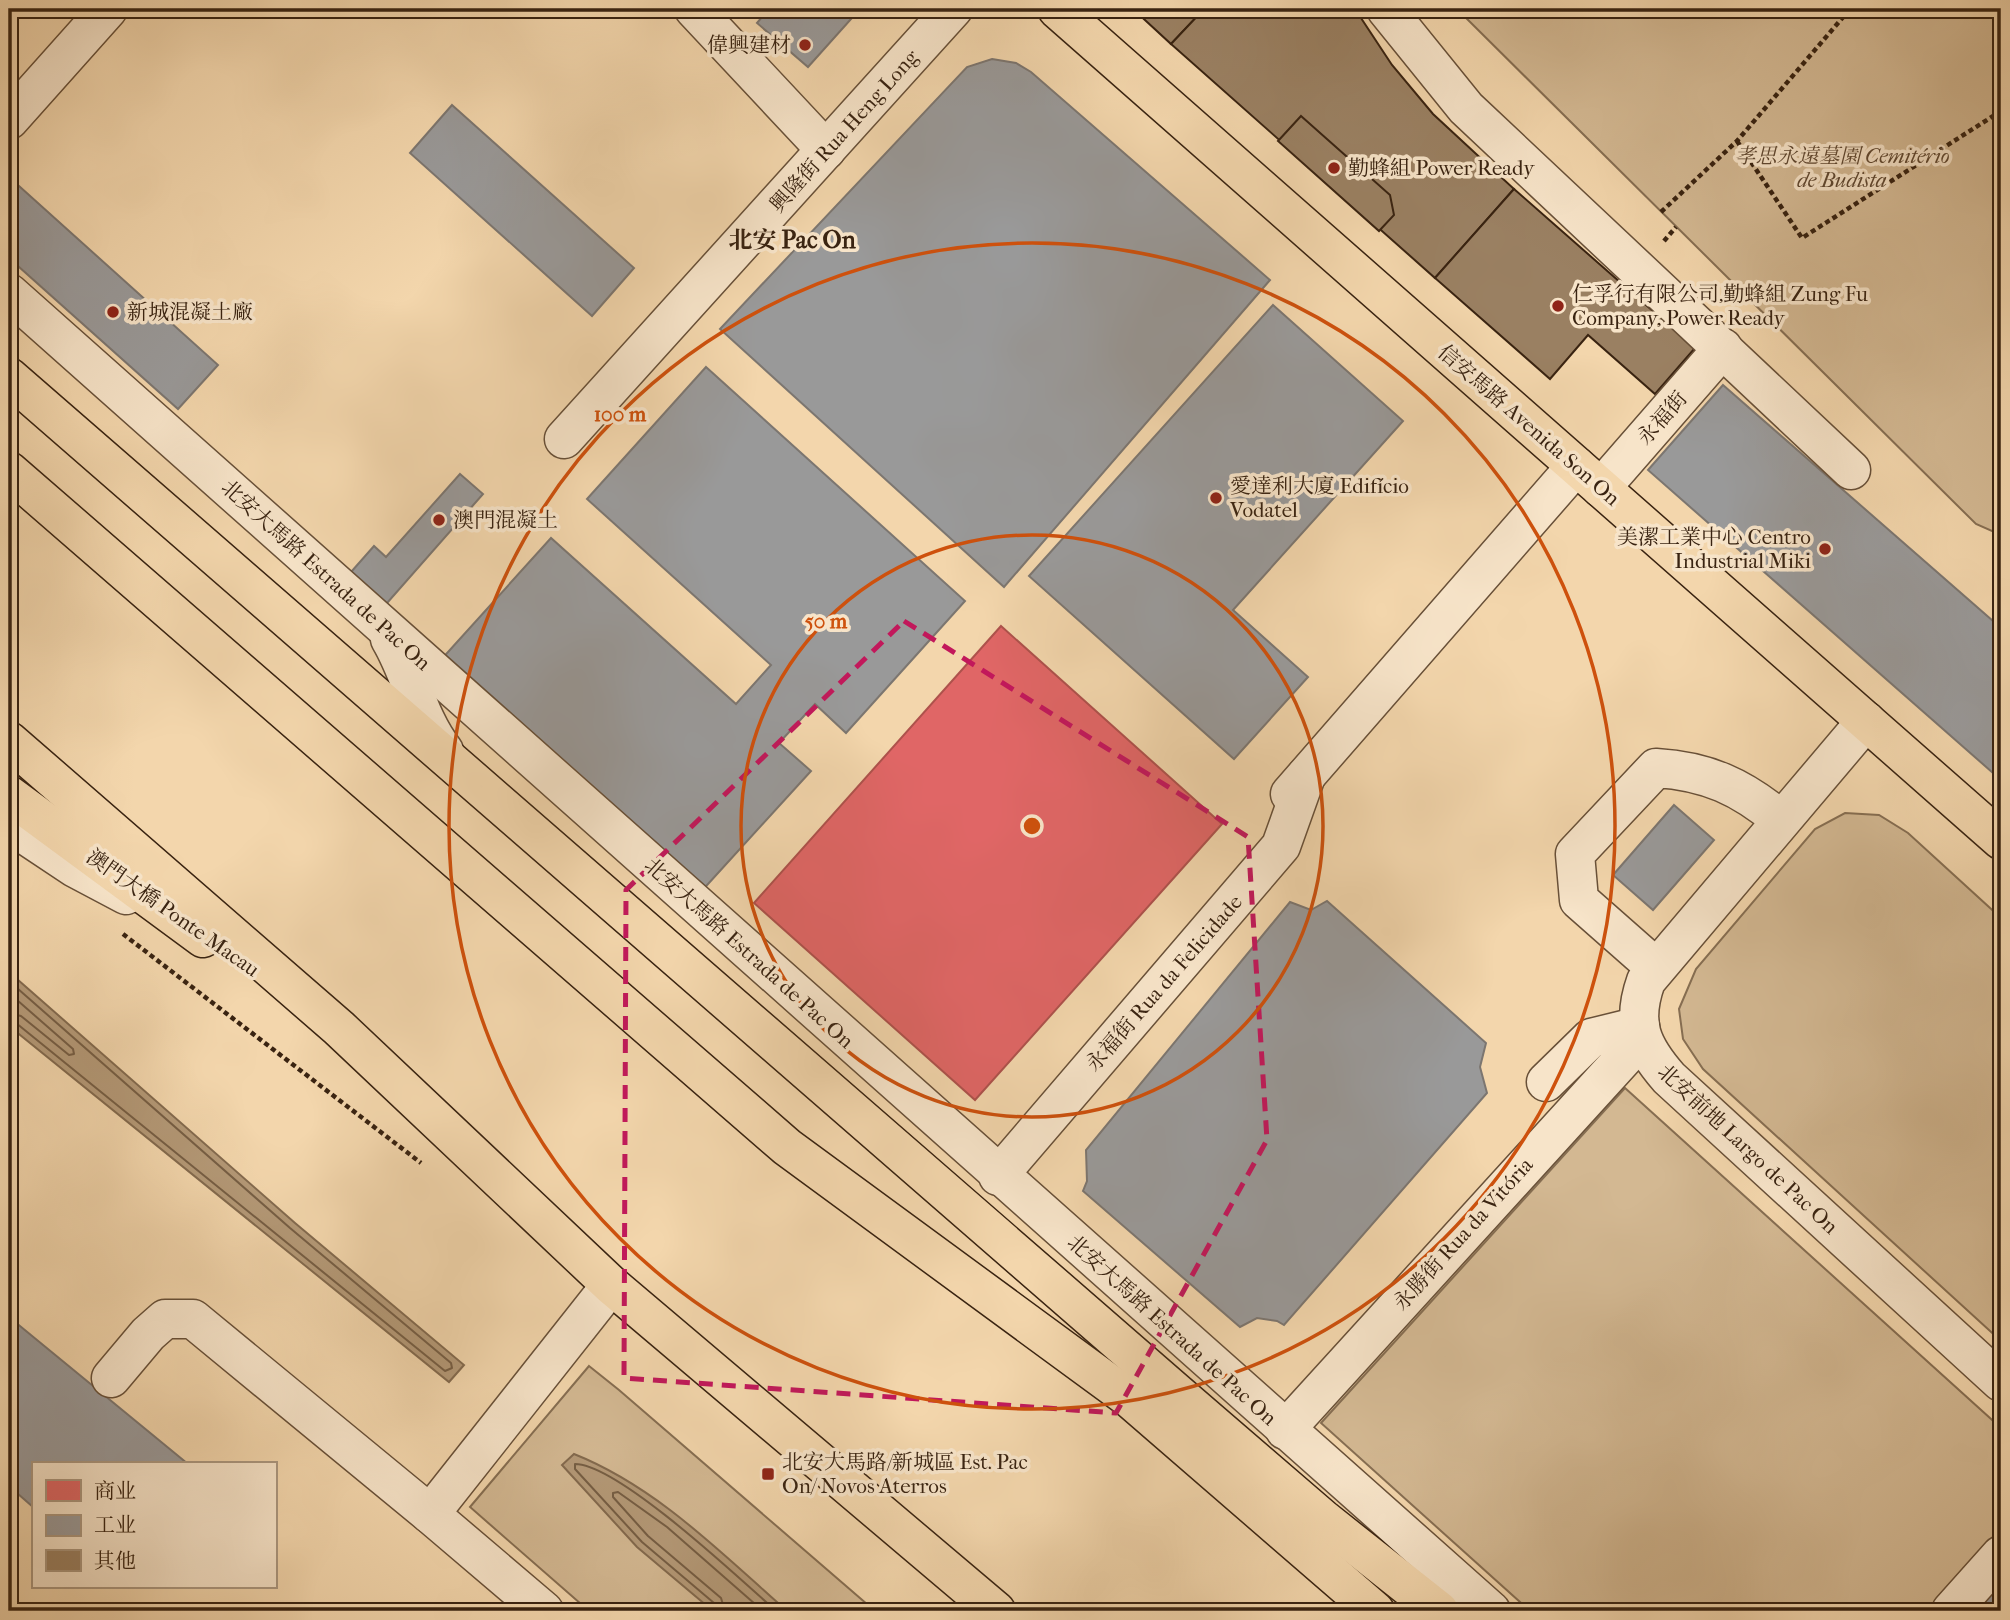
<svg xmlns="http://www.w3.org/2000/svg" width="2010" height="1620" viewBox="0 0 2010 1620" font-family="'IM FELL French Canon','Noto Serif SC',serif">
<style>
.green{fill:#d3b892;stroke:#866e52;stroke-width:2}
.water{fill:#b49977;stroke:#836a4e;stroke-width:2}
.shops{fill:#e06666;stroke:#ae524c;stroke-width:2}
.industry{fill:#999;stroke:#7c7670;stroke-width:2}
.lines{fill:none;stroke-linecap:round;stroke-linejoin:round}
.shore{stroke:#765e44;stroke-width:2}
.building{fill:#9a8062;stroke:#392311;stroke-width:2}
.minor-casing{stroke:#685038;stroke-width:41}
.major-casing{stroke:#392311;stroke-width:41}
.path{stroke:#392311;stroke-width:4.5;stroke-dasharray:5 3.5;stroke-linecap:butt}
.minor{stroke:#f7e4c9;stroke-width:38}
.major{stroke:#f3d6ac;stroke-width:38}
.marked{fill:none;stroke:#c2185b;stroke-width:5;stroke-dasharray:14 9;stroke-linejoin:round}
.ring{fill:none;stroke:#ce510d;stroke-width:3.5}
.poi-dot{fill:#8f2418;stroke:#f7e4c9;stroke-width:2.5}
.labels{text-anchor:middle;stroke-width:7;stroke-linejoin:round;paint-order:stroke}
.poi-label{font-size:21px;fill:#392311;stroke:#f7e4c9;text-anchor:start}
.street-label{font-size:21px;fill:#392311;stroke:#f7e4c9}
.park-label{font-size:21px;font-style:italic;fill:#604831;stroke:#f7e4c9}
.quarter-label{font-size:24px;font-weight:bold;fill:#392311;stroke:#f7e4c9}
.centre{fill:#ce510d;stroke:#f7e4c9;stroke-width:3.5}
.ring-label{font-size:21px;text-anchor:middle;font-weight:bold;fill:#ce510d;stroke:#f7e4c9;stroke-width:7;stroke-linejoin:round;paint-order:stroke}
</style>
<rect width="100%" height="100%" fill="#f3d6ac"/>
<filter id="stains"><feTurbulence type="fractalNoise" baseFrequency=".00286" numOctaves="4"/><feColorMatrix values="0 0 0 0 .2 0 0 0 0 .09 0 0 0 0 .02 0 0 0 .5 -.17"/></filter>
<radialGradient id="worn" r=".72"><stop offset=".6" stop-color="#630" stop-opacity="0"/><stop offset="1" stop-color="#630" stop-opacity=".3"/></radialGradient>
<!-- green -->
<g class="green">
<path d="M 1457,9 L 2001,9 L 2001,535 L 1976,524 Z"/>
<path d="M 1845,813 L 1879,815 L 1908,833 L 2001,918 L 2001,1341 L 1703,1069 L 1683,1039 L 1679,1009 L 1696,969 L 1815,829 Z"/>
<path d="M 1625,1088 L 2001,1428 L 2001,1534 L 1931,1611 L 1530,1611 L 1321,1423 Z"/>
<path d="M 589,1366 L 619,1390 L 875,1611 L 589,1611 L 470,1507 Z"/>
</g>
<!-- water -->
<g class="water">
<path d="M 9,972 L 295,1223 L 464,1365 L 449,1382 L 9,1026 Z"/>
<path d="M 574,1454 C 657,1487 721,1553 787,1611 L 713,1611 L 637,1547 L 562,1465 Z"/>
</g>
<!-- shops -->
<path class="shops" d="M 1001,626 L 1222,824 L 975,1100 L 754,903 Z"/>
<!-- industry -->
<g class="industry">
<path d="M 769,9 L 860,9 L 808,67 L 757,23 Z"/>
<path d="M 992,59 L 1016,63 L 1031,72 L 1270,280 L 1004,587 L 720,329 L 967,67 Z"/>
<path d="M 452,105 L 634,268 L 592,316 L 410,153 Z"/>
<path d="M 9,177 L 218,365 L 178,409 L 9,258 Z"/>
<path d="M 1273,305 L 1403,421 L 1233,610 L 1308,677 L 1234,759 L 1029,576 Z"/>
<path d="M 706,367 L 965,601 L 846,733 L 815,704 L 779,743 L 811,771 L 698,895 L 439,662 L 551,538 L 736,704 L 771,665 L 587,499 Z"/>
<path d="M 1723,385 L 2001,628 L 2001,780 L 1648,470 Z"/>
<path d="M 460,474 L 483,494 L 380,611 L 344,580 L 374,546 L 386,557 Z"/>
<path d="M 1674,805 L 1714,840 L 1653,910 L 1613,875 Z"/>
<path d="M 1327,901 L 1486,1043 L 1480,1067 L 1487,1093 L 1284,1325 L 1277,1321 L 1257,1318 L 1240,1327 L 1083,1191 L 1087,1181 L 1086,1150 L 1290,902 L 1311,910 Z"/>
<path d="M 9,1317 L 188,1464 L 33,1464 L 33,1507 L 9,1486 Z"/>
<path d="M 2001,1571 L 2001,1611 L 1965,1611 Z"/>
</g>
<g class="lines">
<!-- shore -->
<g class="shore">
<path d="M 9,981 L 290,1228 L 451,1363 L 452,1368 L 445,1371 L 16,1023 L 9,1021"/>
<path d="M 9,993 L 73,1049 L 74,1054 L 69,1055 L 21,1016 L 9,1013"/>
<path d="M 716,1611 L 714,1603 L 642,1542 L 575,1469 L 575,1464 C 618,1464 740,1579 776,1611"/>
<path d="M 725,1611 L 721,1598 L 648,1536 L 613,1497 L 613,1493 L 618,1492 L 667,1527 L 763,1611"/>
</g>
</g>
<!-- building -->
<g class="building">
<path d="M 1133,9 L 1204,9 L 1171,44 Z"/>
<path d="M 1204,9 L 1276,9 L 1283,16 L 1290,9 L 1355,9 L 1392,65 L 1433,114 L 1514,189 L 1435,278 L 1171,44 Z"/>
<path d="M 1276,9 L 1290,9 L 1283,16 Z"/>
<path d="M 1301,116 L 1390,195 L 1394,215 L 1379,231 L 1278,141 Z"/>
<path d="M 1514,189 L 1695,348 L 1655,394 L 1588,335 L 1550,379 L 1435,278 Z"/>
</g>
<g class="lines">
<defs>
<g id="minor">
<path d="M 694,9 L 826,150"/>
<path d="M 1386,9 L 1466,108 L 1851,470"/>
<path d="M 9,120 L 108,9"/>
<path d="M 9,293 L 1491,1611"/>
<path d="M 564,439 L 953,9"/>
<path d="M 1601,488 L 1723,348"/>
<path d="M 390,639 C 412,676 417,716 444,751"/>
<path d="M 1866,721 L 1646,981 C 1631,1023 1641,1046 1669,1078 L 2001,1382"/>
<path d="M 1290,794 L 1576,466"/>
<path d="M 9,824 L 75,868 L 126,895"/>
<path d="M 1655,967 L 1579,900 L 1575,854 L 1656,768 C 1707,771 1742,787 1781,820"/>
<path d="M 1546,1082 L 1591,1038 L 1640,1026"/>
<path d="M 998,1176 L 1281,846 L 1306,776"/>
<path d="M 111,1378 L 148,1334 L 165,1319 L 193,1319 L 430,1514 L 611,1285"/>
<path d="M 1285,1430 L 1641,1039"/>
<path d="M 430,1514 L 544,1611"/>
<path d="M 1951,1611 L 2001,1555"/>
</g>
<g id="major">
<path d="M 1057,9 L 2001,840"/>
<path d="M 9,377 L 1178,1394 L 1323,1519 L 1439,1611"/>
<path d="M 9,471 L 787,1147 L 1129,1398 L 1375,1611"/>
<path d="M 9,741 L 339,1028 L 611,1285 L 996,1611"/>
<path d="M 9,795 L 203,938"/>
</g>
</defs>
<!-- minor casing -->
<use href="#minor" class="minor-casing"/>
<!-- major casing -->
<use href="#major" class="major-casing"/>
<!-- path -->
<g class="path">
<path d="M 1737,141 L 1802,238 L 2001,111"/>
<path d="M 1661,212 L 1737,141 L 1850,9"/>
<path d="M 1664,241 L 1676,227"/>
<path d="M 123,934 L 421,1163"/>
</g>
<!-- minor -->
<use href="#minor" class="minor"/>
<!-- major -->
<use href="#major" class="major"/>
</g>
<!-- marked area -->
<path class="marked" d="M 904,621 L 1248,837 L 1267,1140 L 1116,1413 L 624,1378 L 626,890 Z"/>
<!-- distance rings -->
<g class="ring">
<circle cx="1032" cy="826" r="291"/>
<circle cx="1032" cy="826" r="583"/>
</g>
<!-- markers -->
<g class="poi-dot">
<circle cx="805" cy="45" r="7"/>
<circle cx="1334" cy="168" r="7"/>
<circle cx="1558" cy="306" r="7"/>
<circle cx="113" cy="312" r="7"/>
<circle cx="1216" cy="498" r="7"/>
<circle cx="439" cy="520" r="7"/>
<circle cx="1825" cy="549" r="7"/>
<rect x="761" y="1467" width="14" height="14" rx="3.5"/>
</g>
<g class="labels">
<!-- poi labels -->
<g class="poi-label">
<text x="791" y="52" text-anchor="end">偉興建材</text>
<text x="1348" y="175">勤蜂組 Power Ready</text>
<text x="1572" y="301">仁孚行有限公司,勤蜂組 Zung Fu<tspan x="1572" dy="24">Company, Power Ready</tspan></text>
<text x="127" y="319">新城混凝土廠</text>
<text x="1230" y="493">愛達利大廈 Edifício<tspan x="1230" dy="24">Vodatel</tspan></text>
<text x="453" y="527">澳門混凝土</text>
<text x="1811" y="544" text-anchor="end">美潔工業中心 Centro<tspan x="1811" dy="24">Industrial Miki</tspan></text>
<text x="782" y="1469">北安大馬路/新城區 Est. Pac<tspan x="782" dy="24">On/ Novos Aterros</tspan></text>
</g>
<!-- street labels -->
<g class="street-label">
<text transform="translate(844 131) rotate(-48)" y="7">興隆街 Rua Heng Long</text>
<text transform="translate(1662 418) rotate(-49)" y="7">永福街</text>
<text transform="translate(1529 425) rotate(41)" y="7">信安馬路 Avenida Son On</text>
<text transform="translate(326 575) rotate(42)" y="7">北安大馬路 Estrada de Pac On</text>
<text transform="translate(173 913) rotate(35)" y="7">澳門大橋 Ponte Macau</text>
<text transform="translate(749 953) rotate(42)" y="7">北安大馬路 Estrada de Pac On</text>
<text transform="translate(1164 983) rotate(-49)" y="7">永福街 Rua da Felicidade</text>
<text transform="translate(1748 1149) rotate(43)" y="7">北安前地 Largo de Pac On</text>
<text transform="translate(1463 1234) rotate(-48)" y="7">永勝街 Rua da Vitória</text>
<text transform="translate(1172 1330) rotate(42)" y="7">北安大馬路 Estrada de Pac On</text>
</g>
<!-- park labels -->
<g class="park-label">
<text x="1842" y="163">孝思永遠墓園 Cemitério<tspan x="1842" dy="24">de Budista</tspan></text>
</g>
<!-- quarter labels -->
<g class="quarter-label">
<text x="792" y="248">北安 Pac On</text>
</g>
</g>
<circle cx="1032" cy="826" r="10" class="centre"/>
<g class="ring-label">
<text x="620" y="421">100 m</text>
<text x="826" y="628">50 m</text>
</g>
<!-- margin -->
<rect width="2010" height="1620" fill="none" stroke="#f3d6ac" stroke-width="35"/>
<rect x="10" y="10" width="1989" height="1599" fill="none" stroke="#392311" stroke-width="3.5"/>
<rect x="18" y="18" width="1975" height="1585" fill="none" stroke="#392311" stroke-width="2"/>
<!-- legend -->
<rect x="32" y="1462" width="245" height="126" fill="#f7e4c9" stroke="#ab977f" stroke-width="2"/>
<rect x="46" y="1480" width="35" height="21" fill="#e06666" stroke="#ab977f" stroke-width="2"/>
<text x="94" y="1498" font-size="21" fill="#392311">商业</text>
<rect x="46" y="1515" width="35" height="21" fill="#999999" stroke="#ab977f" stroke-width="2"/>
<text x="94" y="1532" font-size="21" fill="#392311">工业</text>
<rect x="46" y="1550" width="35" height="21" fill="#9a8062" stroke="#ab977f" stroke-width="2"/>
<text x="94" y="1568" font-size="21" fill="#392311">其他</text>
<rect width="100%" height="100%" filter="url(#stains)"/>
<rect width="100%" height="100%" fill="url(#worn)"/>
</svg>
